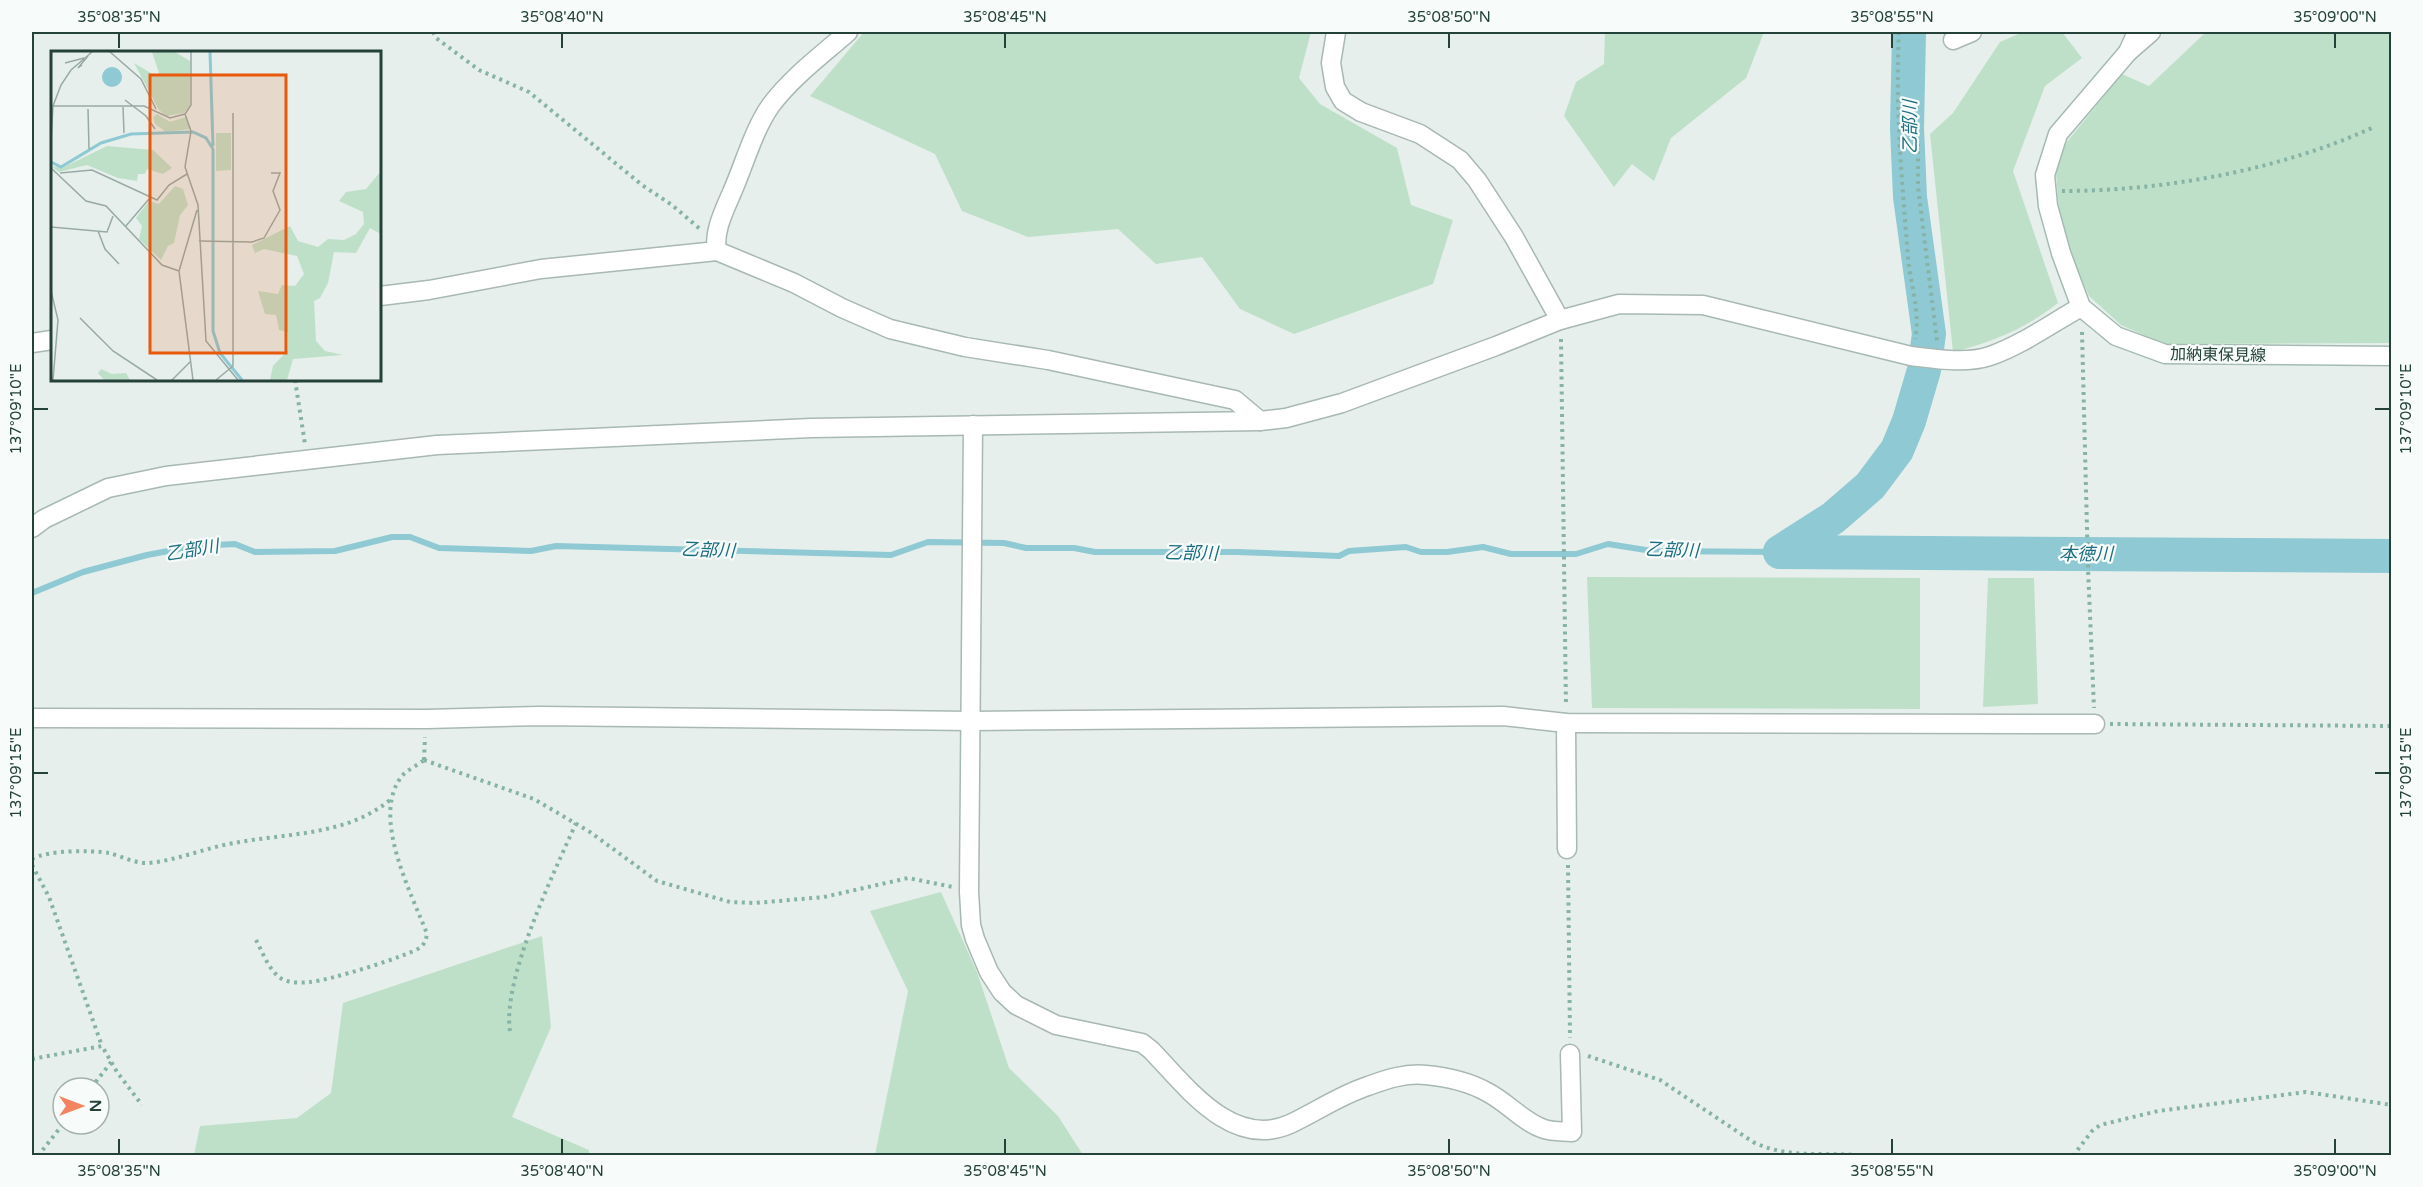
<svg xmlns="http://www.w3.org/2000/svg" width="2423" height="1187" viewBox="0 0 2423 1187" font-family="'Varela Round','Noto Sans JP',sans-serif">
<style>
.green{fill:#bfe0c8}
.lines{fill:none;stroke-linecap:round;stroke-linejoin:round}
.stream{stroke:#8ec9d4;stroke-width:6}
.river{stroke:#8ec9d4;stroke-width:34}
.minor-casing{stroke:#a8b8b2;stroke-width:21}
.secondary-casing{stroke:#a4bbb3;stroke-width:21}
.path{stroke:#86b3a5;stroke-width:4;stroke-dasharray:3 4.5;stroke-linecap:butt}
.minor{stroke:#fff;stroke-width:18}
.secondary{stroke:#fff;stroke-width:18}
.ticks{fill:none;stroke:#24423a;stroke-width:2}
.labels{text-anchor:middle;stroke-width:4.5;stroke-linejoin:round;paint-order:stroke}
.street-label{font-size:16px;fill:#24423a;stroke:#f7fbf9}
.water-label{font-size:18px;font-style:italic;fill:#1c6f80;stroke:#f7fbf9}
.inset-river{fill:none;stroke:#8ec9d4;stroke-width:3}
.inset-road{fill:none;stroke:#98aaa4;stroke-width:1.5}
.view{fill:#e8590c;fill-opacity:0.15;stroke:#e8590c;stroke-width:3}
.inset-edge{fill:none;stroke:#24423a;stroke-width:3}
.neatline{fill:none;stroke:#24423a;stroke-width:2}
.ticks-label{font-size:15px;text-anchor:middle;fill:#24423a}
</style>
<rect width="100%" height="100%" fill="#e6efeb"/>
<!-- green -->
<g class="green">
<path d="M 864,32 L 1311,32 L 1299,78 L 1320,104 L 1397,148 L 1411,205 L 1453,220 L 1433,284 L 1294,334 L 1240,309 L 1202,257 L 1156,264 L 1118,229 L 1028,237 L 962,211 L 935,154 L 810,96 Z"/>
<path d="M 1605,32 L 1764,32 L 1746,78 L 1671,138 L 1654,181 L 1632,164 L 1614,187 L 1564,116 L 1576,82 L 1604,64 Z"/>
<path d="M 2023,32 L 2062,32 L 2082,58 L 2045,86 L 2013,171 L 2058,303 C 2025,329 1993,342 1953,352 L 1930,134 L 1953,113 L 2000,42 Z"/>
<path d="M 2206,32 L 2391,32 L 2391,343 L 2164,344 L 2121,325 L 2089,296 L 2068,249 L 2059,211 L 2056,172 L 2066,143 L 2122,74 L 2149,86 Z"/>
<path d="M 1587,577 L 1920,578 L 1920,709 L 1592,708 Z"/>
<path d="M 1988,578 L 2034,578 L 2038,704 L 1983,707 Z"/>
<path d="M 941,892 L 977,972 L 1009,1068 L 1058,1116 L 1083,1155 L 875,1155 L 908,991 L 870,911 Z"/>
<path d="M 542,936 L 551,1027 L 512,1117 L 589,1150 L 589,1155 L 194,1155 L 200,1126 L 297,1118 L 331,1093 L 343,1003 Z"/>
</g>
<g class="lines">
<!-- stream -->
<path class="stream" d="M 32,593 L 83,572 L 147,555 L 195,546 L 235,544 L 255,552 L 335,551 L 392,537 L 410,537 L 439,548 L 531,551 L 556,546 L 891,555 L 928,542 L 1004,543 L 1026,548 L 1074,548 L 1095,552 L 1237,552 L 1339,556 L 1349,551 L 1406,547 L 1421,552 L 1447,552 L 1483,547 L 1511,554 L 1576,554 L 1608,544 L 1652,551 L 1780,552"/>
<!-- river -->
<g class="river">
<path d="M 1780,552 L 2392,556"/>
<path d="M 1780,552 L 1833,518 L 1870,486 L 1897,450 L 1909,421 L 1924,370 L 1929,334 L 1910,197 L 1907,128 L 1909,32"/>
</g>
<defs>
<g id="minor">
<path d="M 1336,32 L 1331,63 L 1335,87 L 1343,101 L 1361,112 L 1420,134 L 1460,160 L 1477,180 L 1514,237 L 1560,320"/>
<path d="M 1953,40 L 1972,32"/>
<path d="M 2128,52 L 2151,32"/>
<path d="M 717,251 C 713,231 725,209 733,190 C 745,162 754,129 771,105 C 793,76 822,55 848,32"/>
<path d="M 380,296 L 429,290 L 541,269 L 717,251 L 794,283 L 842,308 L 890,329 L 965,347 L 1048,360 L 1235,400 L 1260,421"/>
<path d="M 32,343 L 52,340"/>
<path d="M 973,425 L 969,892 L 971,925 L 975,939 L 989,972 L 1002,992 L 1016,1005 L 1056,1025 L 1142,1043 L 1151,1050 C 1186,1086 1232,1150 1290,1124 C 1316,1112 1340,1095 1368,1086 C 1387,1079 1405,1073 1426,1075 C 1447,1077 1469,1082 1487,1092 C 1507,1102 1523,1122 1544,1129 C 1553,1132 1563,1131 1572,1132 L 1570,1054"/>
<path d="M 32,528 L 44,519 L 108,488 L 166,476 L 437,445 L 811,428 L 1260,421 L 1286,418 L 1342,403 L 1496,346 L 1560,320 L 1619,304 L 1703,305 L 1911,356 C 1936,359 1966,364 1990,356 C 2022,345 2052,323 2081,307"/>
<path d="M 32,718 L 427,719 L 540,716 L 971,721 L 1503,716 L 1566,723 L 2095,724"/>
<path d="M 1566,723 L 1567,849"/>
</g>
<path id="secondary" d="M 2137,32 L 2128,52 L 2058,134 L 2045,175 L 2048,206 L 2061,253 L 2081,307 L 2116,336 L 2165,354 L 2392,356"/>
</defs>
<!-- minor casing -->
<use href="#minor" class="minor-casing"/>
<!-- secondary casing -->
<use href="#secondary" class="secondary-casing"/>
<!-- path -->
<g class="path">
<path d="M 433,32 L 436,38 L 479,70 L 529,92 L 642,185 L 672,205 L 700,229"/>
<path d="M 1899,32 C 1895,107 1902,182 1908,257 C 1910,283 1921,313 1915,339"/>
<path d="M 1899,140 L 1918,140 L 1918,187 L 1937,341"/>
<path d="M 2062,191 C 2165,191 2280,170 2374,127"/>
<path d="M 2082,332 L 2088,568 L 2094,708"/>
<path d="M 1561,339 L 1566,706"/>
<path d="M 295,380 L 305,444"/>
<path d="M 2110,724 L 2392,726"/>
<path d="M 424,760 L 534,799 L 590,832 L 657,881 L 730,902 L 755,903 L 824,897 L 908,878 L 953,887"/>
<path d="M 424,760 L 425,737"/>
<path d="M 32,859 C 48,850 90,850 109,853 C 121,856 136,864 149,863 C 178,860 205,848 234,843 C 286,833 348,836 391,799"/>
<path d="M 32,865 L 49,897 L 102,1046"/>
<path d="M 1568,865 L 1570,1038"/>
<path d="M 256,940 C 263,953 269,971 282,979 C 290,983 301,983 310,982 C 327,981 409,956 421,947 C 425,943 426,940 427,934 C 412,894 370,816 402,776 C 407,770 418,765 424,760"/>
<path d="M 510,1031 C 502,979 554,873 576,823"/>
<path d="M 1588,1056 L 1660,1080 L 1753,1142 C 1790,1160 1827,1151 1866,1156"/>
<path d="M 32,1059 L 102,1046 L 117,1072 L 142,1105"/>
<path d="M 91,1088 L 112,1061"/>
<path d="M 38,1156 L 63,1124"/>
<path d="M 2073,1156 L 2092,1131 L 2100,1125 L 2158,1111 L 2306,1092 L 2392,1105"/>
</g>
<!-- minor -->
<use href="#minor" class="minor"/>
<!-- secondary -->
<use href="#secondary" class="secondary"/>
</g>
<!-- ticks -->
<path class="ticks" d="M 119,33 L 119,48M 562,33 L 562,48M 1005,33 L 1005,48M 1449,33 L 1449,48M 1892,33 L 1892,48M 2335,33 L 2335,48M 33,409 L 48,409M 2375,409 L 2390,409M 33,773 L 48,773M 2375,773 L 2390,773M 119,1139 L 119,1154M 562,1139 L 562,1154M 1005,1139 L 1005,1154M 1449,1139 L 1449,1154M 1892,1139 L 1892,1154M 2335,1139 L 2335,1154"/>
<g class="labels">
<!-- street labels -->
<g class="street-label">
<text transform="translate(2218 354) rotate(1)" y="6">加納東保見線</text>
</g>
<!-- water labels -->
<g class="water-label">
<text transform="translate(1910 127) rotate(-90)" y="6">乙部川</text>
<text transform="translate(192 550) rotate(-9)" y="6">乙部川</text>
<text transform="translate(708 550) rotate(2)" y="6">乙部川</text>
<text transform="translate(1672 550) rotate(2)" y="6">乙部川</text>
<text transform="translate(1191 553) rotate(1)" y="6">乙部川</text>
<text x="2086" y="560">本徳川</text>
</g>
</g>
<!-- overview -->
<g transform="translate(51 51)">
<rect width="330" height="330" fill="#e6efeb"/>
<path d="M 89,1 L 124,1 L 139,10 L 139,54 L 133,62 L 115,65 L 108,59 L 83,12 L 105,25 L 108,22 L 101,1 ZM 106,63 L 119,71 L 134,66 L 140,78 L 115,81 L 104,73 L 102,66 ZM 165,82 L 180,82 L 180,119 L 165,120 ZM 56,95 L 102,99 L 121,117 L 112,123 L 96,118 L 94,123 L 87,123 L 86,130 L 67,127 L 36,114 L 8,121 L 0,115 L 11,117 ZM 330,120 L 330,183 L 319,177 L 305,202 L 283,201 L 277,232 L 269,247 L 263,250 L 265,290 L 274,300 L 292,304 L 242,308 L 236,329 L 219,329 L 222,315 L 237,299 L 237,281 L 228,279 L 225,264 L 214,263 L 207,240 L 227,243 L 231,234 L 244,235 L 253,223 L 246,205 L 213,198 L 204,202 L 201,194 L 239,175 L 247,190 L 267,196 L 277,188 L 293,189 L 305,183 L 313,173 L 312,161 L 288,150 L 295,141 L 315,138 ZM 124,135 L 132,138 L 137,154 L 129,164 L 123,192 L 117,195 L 110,209 L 88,188 L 91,175 L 85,167 L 98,150 L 108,153 ZM 50,318 L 61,323 L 75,322 L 79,329 L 53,329 L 47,322 Z" fill="#bfe0c8"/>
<path d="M51 26a10 10 0 1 1 20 0a10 10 0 1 1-20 0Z" fill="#8ec9d4"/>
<path class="inset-river" d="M 159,1 L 162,95M 162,98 L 162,280 L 169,302 L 191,329M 0,111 L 10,116 L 50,92 L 80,83 L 142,81 L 155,87 L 162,98"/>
<path class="inset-road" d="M 59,1 L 90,28 L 105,58M 14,12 L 33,7M 31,14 L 27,17 L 37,5M 74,49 L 95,65 L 104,78M 0,55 L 93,55 L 119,67 L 134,63 L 140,54 L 140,1M 72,56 L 73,82M 37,58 L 38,98M 134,63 L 140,80 L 134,116 L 147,154 L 155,290 L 187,329M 0,88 L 2,55 L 10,34 L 20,19 L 41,1M 0,117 L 35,150 L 55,155 L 111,214 L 128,220M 9,122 L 41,119 L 106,149 L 118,134 L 136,123M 0,176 L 56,181 L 62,165M 74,176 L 98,148M 47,180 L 54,198 L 68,213M 148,190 L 201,191 L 213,187 L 229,159 L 222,140 L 229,122 L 220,122M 0,240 L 7,269 L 2,329M 29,267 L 62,300 L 106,329M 121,329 L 140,310M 142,329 L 128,220 L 146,159M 165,329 L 182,315 L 182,62"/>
<path class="view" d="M 99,24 L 235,24 L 235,302 L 99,302 Z"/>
<rect width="330" height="330" class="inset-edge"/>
</g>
<!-- border -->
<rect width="2423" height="1187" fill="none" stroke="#f7fbf9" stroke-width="66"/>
<!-- north arrow -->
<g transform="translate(81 1106) rotate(90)"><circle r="28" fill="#f7fbf9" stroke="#a3b1ad" stroke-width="1.5"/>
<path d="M0-4.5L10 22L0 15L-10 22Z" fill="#f4845f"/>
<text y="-9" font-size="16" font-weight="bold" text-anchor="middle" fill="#24423a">N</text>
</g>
<rect x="33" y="33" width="2357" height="1121" class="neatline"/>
<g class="ticks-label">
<text x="119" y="22">35°08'35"N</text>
<text x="562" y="22">35°08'40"N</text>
<text x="1005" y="22">35°08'45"N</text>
<text x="1449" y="22">35°08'50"N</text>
<text x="1892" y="22">35°08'55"N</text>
<text x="2335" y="22">35°09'00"N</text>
<text transform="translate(2406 409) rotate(-90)" y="5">137°09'10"E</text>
<text transform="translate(16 409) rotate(-90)" y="5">137°09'10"E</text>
<text transform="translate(2406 773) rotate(-90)" y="5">137°09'15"E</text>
<text transform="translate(16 773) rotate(-90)" y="5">137°09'15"E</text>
<text x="119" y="1176">35°08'35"N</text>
<text x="562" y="1176">35°08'40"N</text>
<text x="1005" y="1176">35°08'45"N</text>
<text x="1449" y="1176">35°08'50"N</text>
<text x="1892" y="1176">35°08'55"N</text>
<text x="2335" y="1176">35°09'00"N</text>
</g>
</svg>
